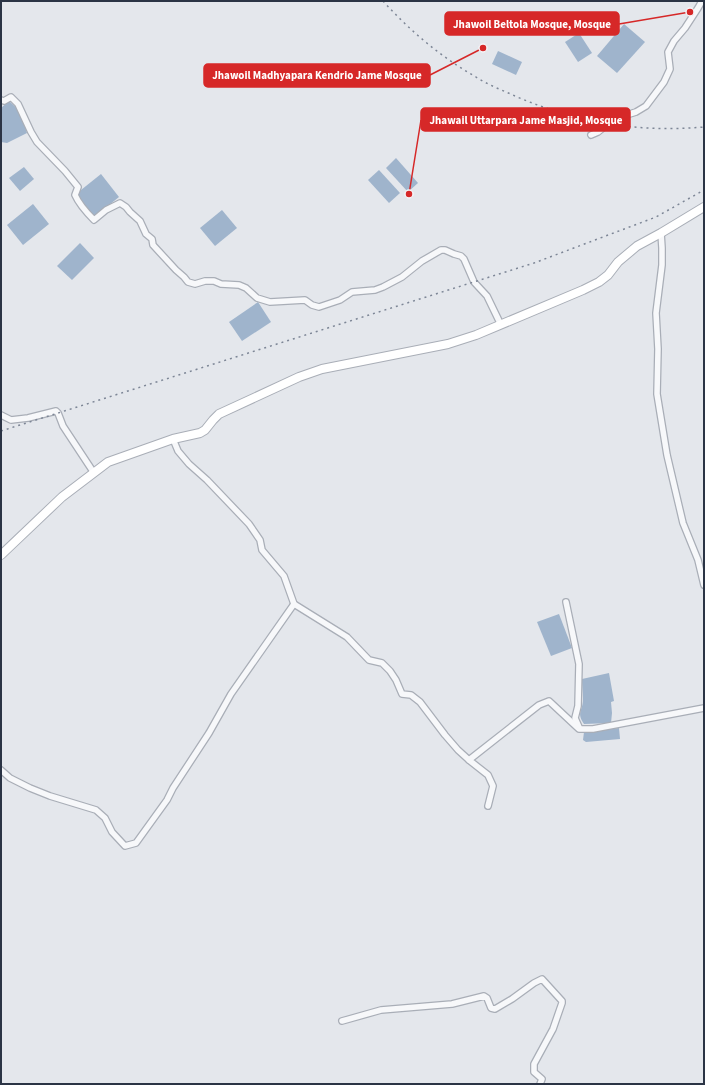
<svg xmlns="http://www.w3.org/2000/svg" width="705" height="1085" viewBox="0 0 705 1085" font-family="'Source Sans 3',sans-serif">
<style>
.water{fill:#9fb4cc}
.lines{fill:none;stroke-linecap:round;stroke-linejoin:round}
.street-casing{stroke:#a9aeb7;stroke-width:8}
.secondary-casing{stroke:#a9aeb7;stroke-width:10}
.street{stroke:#f7f8fa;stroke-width:5.5}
.secondary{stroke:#fff;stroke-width:8}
.rail{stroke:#7d8696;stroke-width:1.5;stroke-dasharray:2 4;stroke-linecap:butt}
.leader{fill:none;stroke:#d62828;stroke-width:1.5}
.callout-dot{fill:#d62828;stroke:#f4f6f9;stroke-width:1.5}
.callout{fill:#d62828;stroke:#d62828;stroke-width:1.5}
.callout-label{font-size:11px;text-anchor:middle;font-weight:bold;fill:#fff}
</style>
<rect width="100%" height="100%" fill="#e4e7ec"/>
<!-- water -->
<g class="water">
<path d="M 624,24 L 645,42 L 617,73 L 597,56 Z"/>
<path d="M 579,33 L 592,53 L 578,62 L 565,42 Z"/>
<path d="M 498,51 L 522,62 L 516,75 L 492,64 Z"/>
<path d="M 9,101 L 20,111 L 27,133 L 7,143 L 1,142 L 1,108 Z"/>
<path d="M 396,158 L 418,183 L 408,192 L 386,168 Z"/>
<path d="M 24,167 L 34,179 L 20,191 L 9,178 Z"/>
<path d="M 379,170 L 400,193 L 389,203 L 368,180 Z"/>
<path d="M 101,174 L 119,197 L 94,217 L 76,194 Z"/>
<path d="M 33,204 L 49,224 L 23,245 L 7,225 Z"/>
<path d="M 222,210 L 237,228 L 215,246 L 200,228 Z"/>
<path d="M 80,243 L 94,258 L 72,280 L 57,266 Z"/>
<path d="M 258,302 L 271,322 L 242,341 L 229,322 Z"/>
<path d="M 559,614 L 572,648 L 551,656 L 537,622 Z"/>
<path d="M 609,673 L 614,701 L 611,702 L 612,713 L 611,723 L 584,724 C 576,712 583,711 583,699 C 583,692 582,685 582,679 Z"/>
<path d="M 619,728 L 620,739 L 586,742 L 583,740 L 584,732 Z"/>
</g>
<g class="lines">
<defs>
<g id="street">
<path d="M 1,100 L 4,101 L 11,97 L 18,104 L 31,132 L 37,142 L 65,171 L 78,187 L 75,195 C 79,204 87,213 94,220 L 106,210 L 120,203 L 126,207 L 130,212 L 140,221 L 146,234 L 152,239 L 153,245 L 176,270 L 184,277 L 188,282 L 195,284 L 205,281 L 214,281 L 221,284 L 239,285 L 246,288 L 257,298 L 270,302 L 305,300 L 312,305 L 319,307 L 340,300 L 352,292 L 375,290 L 383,287 L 402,277 L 422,261 L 441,250 L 445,250 L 454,254 L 461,256 L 464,259 L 474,282 L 487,296 L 501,325"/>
<path d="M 591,135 L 598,132 L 608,124 L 623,116 L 636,112 L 646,106 L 664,82 L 670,69 L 668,52 L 674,41 L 685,28 L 698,8 L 702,1"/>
<path d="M 661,233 L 662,248 L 662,265 L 656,313 L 658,349 L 657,394 L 667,455 L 683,523 L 698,560 L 704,585"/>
<path d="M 1,415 L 11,420 L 28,418 L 56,411 L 58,413 L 63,426 L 94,473"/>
<path d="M 173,439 L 178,451 L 189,464 L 207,480 L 249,524 L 260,540 L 262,550 L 284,576 L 294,604 L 347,637 L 369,660 L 382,663 L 390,671 L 396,680 L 402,694 L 411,695 L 420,702 L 445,735 L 458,750 L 469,760"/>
<path d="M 566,602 L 579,664 L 578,706 L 575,718 L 579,727"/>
<path d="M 1,770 L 10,778 L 30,788 L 50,796 L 96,810 L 105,818 L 112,832 L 125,846 L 136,843 L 167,800 L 173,788 L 209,733 L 231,694 L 294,604"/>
<path d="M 488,806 L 493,786 L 488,775 L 469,760 L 539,705 L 549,701 L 579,729 L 593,729 L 704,708"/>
<path d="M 342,1021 L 381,1010 L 452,1004 L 484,996 L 487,998 L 491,1008 L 495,1009 L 512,999 L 534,983 L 542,979 L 562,1001 L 562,1003 L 553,1029 L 534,1064 L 534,1072 L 542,1079 L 540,1084"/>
</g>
<path id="secondary" d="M 1,555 L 62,497 L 108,462 L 173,439 L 200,433 L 205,430 L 213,420 L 219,414 L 299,377 L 322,369 L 448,344 L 476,335 L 583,290 L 599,282 L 608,275 L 618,262 L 637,246 L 661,233 L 704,207"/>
</defs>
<!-- street casing -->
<use href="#street" class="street-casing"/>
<!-- secondary casing -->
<use href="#secondary" class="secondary-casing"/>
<!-- street -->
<use href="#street" class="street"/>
<!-- secondary -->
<use href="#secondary" class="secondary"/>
<!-- rail -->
<g class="rail">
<path d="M 383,1 C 410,31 441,57 476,77 C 488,85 502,90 515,96 C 575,122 638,133 704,127"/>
<path d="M 1,431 L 534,263 L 656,217 L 704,190"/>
</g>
</g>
<!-- callouts -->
<path class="leader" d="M690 12L619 24M483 48L430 75M409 194L421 120"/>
<g class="callout-dot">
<circle cx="690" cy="12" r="4"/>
<circle cx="483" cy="48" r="4"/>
<circle cx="409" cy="194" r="4"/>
</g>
<g class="callout">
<rect x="445" y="12" width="174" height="23" rx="4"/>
<rect x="204" y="64" width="226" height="23" rx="4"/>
<rect x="421" y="108" width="209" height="23" rx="4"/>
</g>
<g class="callout-label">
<text x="532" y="28">Jhawoil Beltola Mosque, Mosque</text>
<text x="317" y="79">Jhawoil Madhyapara Kendrio Jame Mosque</text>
<text x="526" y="124">Jhawail Uttarpara Jame Masjid, Mosque</text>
</g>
<!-- border -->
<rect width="705" height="1085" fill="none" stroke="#2b3445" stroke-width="4"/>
</svg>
